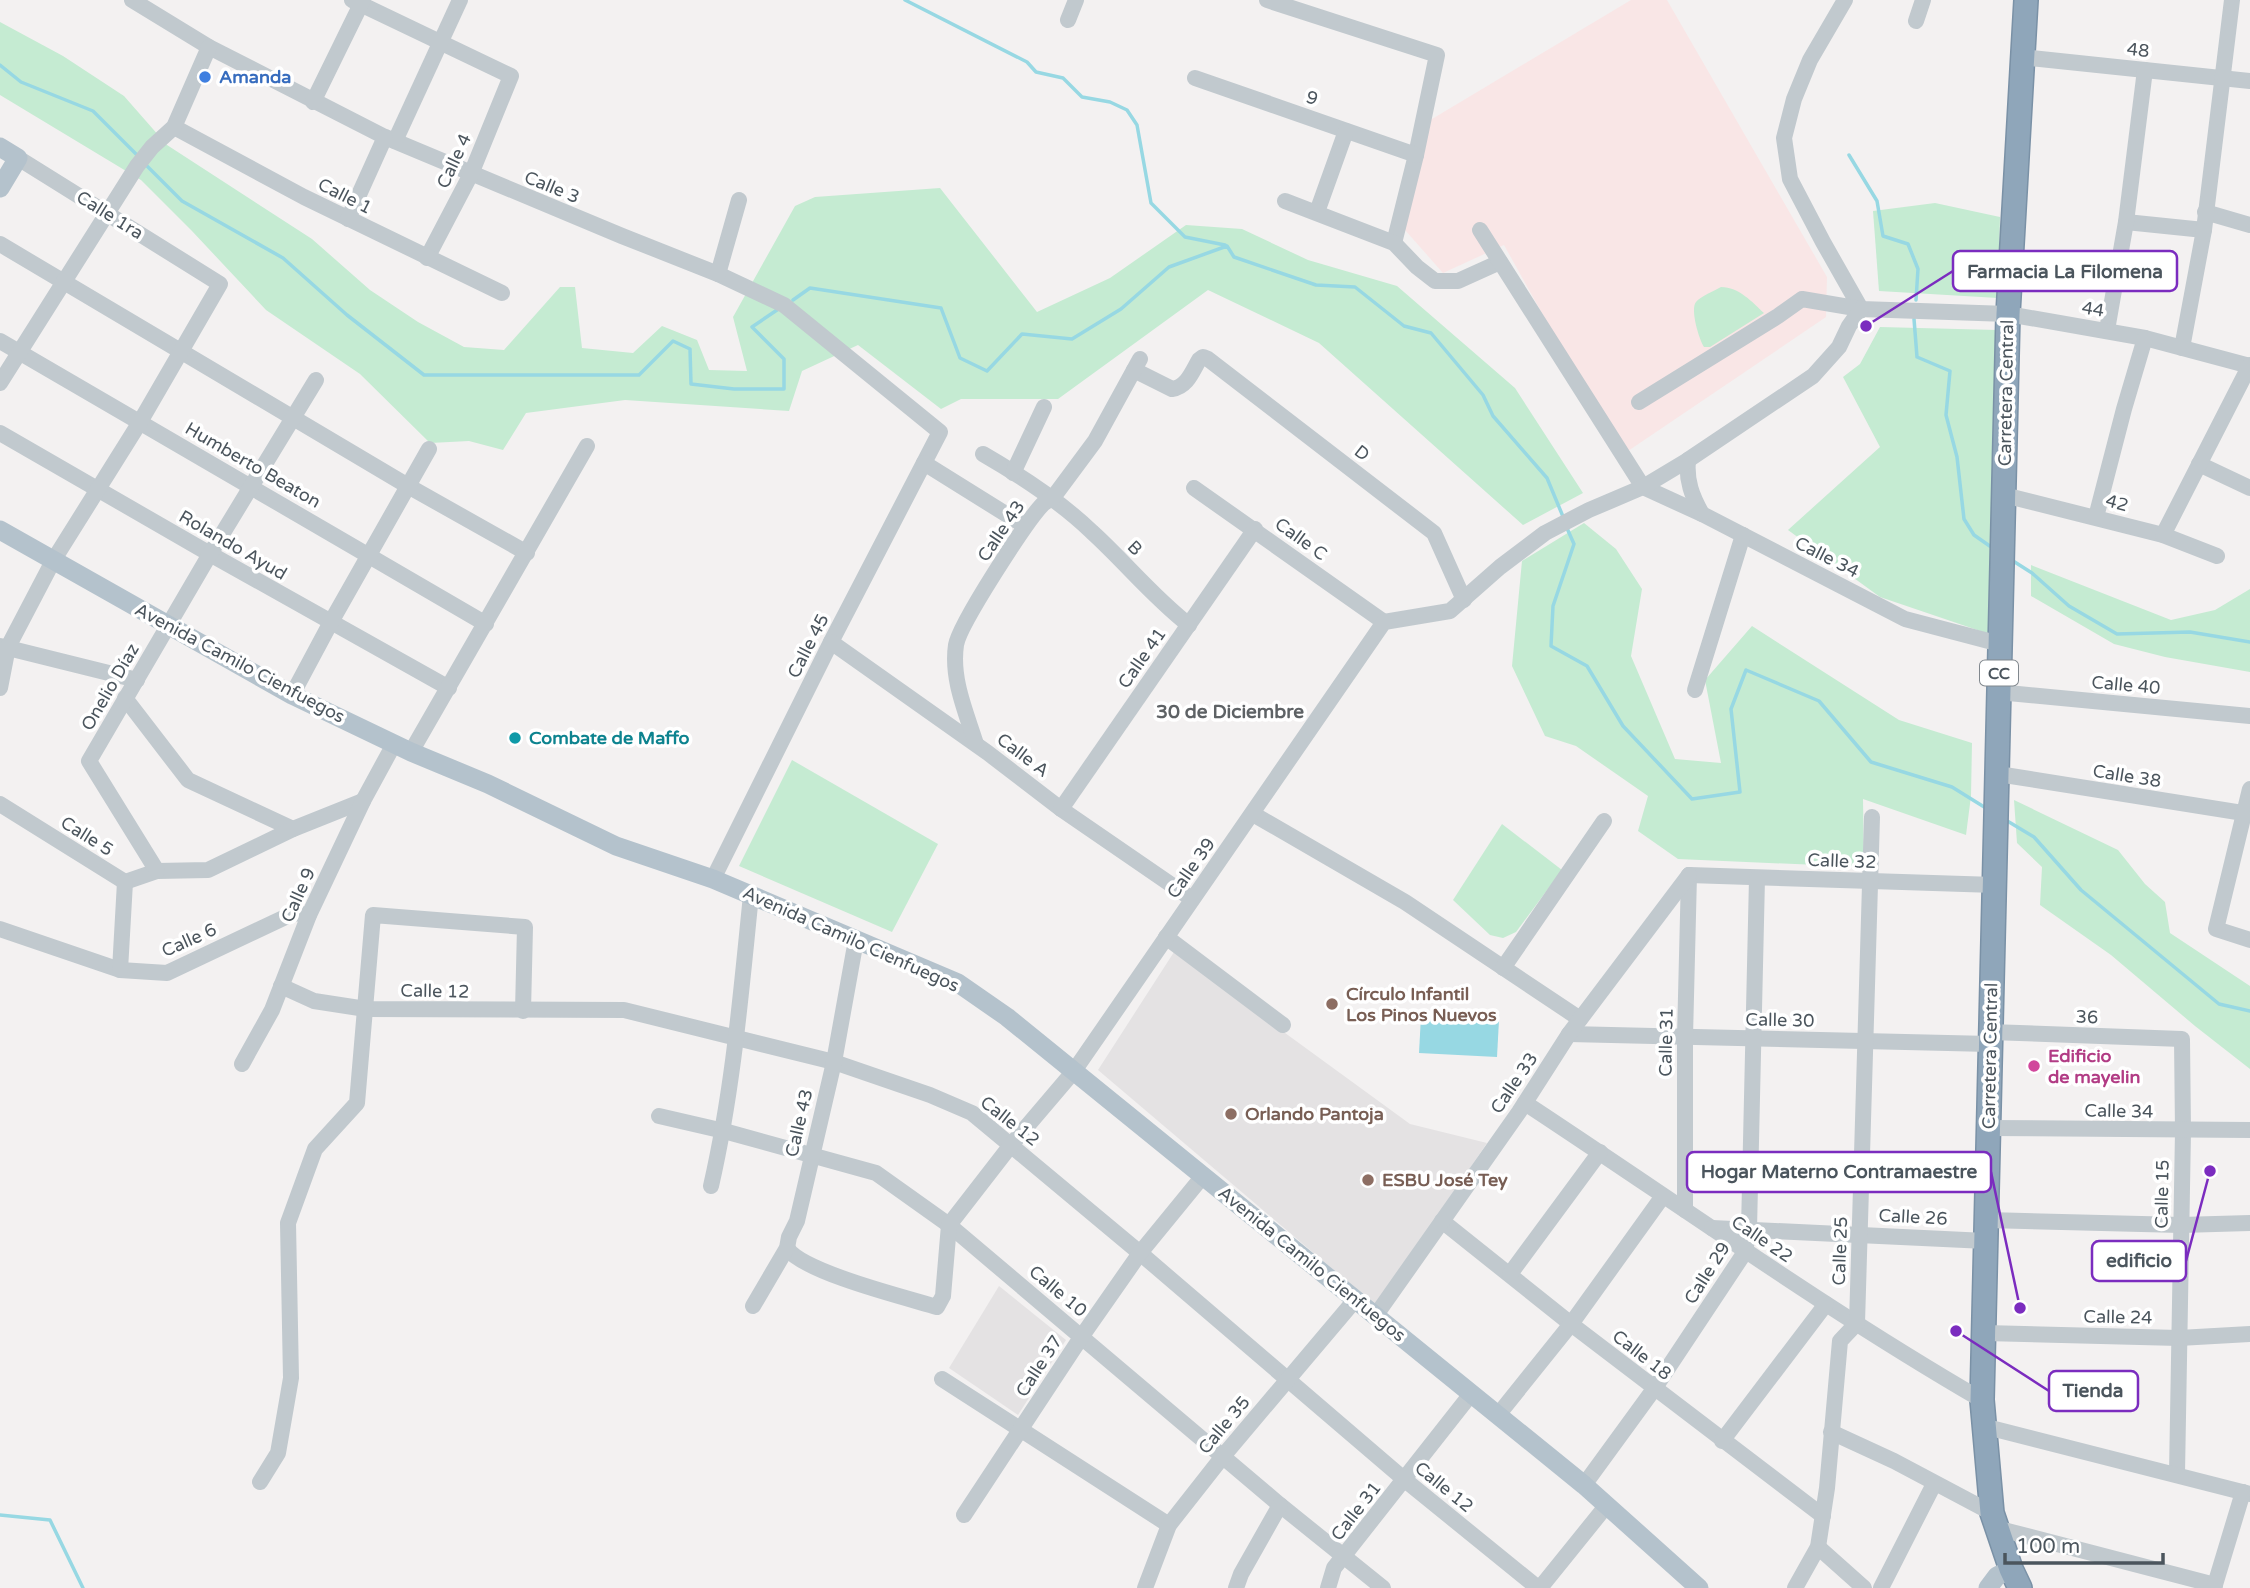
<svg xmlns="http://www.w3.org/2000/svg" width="2250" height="1588" viewBox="0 0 2250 1588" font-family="'Varela Round',sans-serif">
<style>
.education{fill:#e4e2e3}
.medical{fill:#f9e6e6}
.green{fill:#c5ebd2}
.water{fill:#97d8e3}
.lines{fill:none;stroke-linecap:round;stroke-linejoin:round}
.stream{stroke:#97d8e3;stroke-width:3.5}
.highway-casing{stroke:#7a91a6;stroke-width:26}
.minor{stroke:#c1c9ce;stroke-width:16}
.major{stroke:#b4c2cc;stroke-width:19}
.highway{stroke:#8fa6ba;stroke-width:23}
.shop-dot{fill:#3f7fe0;stroke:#fff;stroke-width:2.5}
.culture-dot{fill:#0f9aa8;stroke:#fff;stroke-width:2.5}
.education-dot{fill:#8d6e63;stroke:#fff;stroke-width:2.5}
.hotel-dot{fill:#d1479c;stroke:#fff;stroke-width:2.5}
.labels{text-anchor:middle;stroke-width:7;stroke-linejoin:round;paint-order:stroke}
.shield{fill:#fff;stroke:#81888e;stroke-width:2}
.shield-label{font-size:16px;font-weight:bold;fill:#4b555d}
.street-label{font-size:18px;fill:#4b555d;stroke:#fff}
.shop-label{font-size:18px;font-weight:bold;fill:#366cbe;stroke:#fff;text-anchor:start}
.culture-label{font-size:18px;font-weight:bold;fill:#0d838f;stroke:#fff;text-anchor:start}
.education-label{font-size:18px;font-weight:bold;fill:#785e54;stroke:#fff;text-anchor:start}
.hotel-label{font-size:18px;font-weight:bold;fill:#b23c85;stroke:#fff;text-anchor:start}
.neighbourhood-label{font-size:19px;font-weight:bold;fill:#5e6265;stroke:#fff}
.leader{fill:none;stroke:#7b2cbf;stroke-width:2.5}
.callout-dot{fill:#7b2cbf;stroke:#fff;stroke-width:2.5}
.callout{fill:#fff;stroke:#7b2cbf;stroke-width:2.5}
.callout-label{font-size:19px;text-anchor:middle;font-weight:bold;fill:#4b555d}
</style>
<rect width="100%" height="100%" fill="#f3f1f1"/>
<!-- education -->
<g class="education">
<path d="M 1174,952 L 1410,1124 L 1487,1143 L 1376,1306 L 1098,1070 Z"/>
<path d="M 999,1286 L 1066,1340 L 1018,1415 L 949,1368 Z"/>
</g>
<!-- medical -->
<path class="medical" d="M 1631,0 L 1667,0 L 1827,277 L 1826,317 L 1628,451 L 1568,360 L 1504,245 L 1443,273 L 1405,230 L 1422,125 Z"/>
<!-- green -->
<g class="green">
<path d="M 0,22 L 63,56 L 124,96 L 167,145 L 312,239 L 370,290 L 418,322 L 464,347 L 504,350 L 560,287 L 575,287 L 582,348 L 633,353 L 662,326 L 697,340 L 709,370 L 747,371 L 733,317 L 795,206 L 815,197 L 940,188 L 1037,312 L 1110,278 L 1186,225 L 1242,229 L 1308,260 L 1397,286 L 1515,388 L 1583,493 L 1523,525 L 1319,343 L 1208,290 L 1058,399 L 961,399 L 941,409 L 858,345 L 802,371 L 789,411 L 625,400 L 526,413 L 503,450 L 469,441 L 430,443 L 360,374 L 266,310 L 192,231 L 141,180 L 0,95 Z"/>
<path d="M 1935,203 L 2000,217 L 1998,298 L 1879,291 L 1873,211 Z"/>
<path d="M 1721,287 C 1739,287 1752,302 1764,313 L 1710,347 L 1704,347 C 1699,339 1690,309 1696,302 C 1701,296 1714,291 1721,287 Z"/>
<path d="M 1880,327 L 1997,330 L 1989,634 L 1880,597 L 1788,530 L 1880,447 L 1843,377 L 1860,364 Z"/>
<path d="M 1584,523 L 1616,549 L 1642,589 L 1631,656 L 1675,759 L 1721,763 L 1705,680 L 1752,626 L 1899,720 L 1972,743 L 1971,796 L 1966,835 L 1863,799 L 1864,867 L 1678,859 L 1638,831 L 1648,796 L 1576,746 L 1545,736 L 1512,666 L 1522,561 Z"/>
<path d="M 2031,565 L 2171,620 L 2215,610 L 2250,589 L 2250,672 L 2165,657 L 2114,644 L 2031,596 Z"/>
<path d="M 792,760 L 938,844 L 892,932 L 739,866 Z"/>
<path d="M 2014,800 L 2118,850 L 2145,884 L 2165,902 L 2170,933 L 2250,986 L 2250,1069 L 2195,1026 L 2111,955 L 2040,905 L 2042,867 L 2017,843 Z"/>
<path d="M 1502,824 L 1562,870 L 1516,932 L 1503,938 L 1490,935 L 1453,900 Z"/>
</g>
<!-- water -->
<path class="water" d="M 1421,1016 L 1499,1020 L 1497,1057 L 1419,1053 Z"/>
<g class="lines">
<!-- stream -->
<g class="stream">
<path d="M 905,0 L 1027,62 L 1036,72 L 1063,78 L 1082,97 L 1110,102 L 1127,110 L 1137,125 L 1151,203 L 1185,237 L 1225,245"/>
<path d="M 0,65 L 21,82 L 93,111 L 139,157"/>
<path d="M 1849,155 L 1877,201 L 1883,236 L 1908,244 L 1918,269 L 1916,300"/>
<path d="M 144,163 L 182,201 L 283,258 L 347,315 L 424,375 L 639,375 L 673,341 L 690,349 L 691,384 L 734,389 L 784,389 L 784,359 L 752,327 L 777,310"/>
<path d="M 793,300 L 810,288 L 941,308 L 960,358 L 987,371 L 1022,334 L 1072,339 L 1121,309 L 1169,267 L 1227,246 L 1234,257 L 1316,285 L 1355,287 L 1404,326 L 1431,333 L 1483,395 L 1493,416 L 1547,478 L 1564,519"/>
<path d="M 1914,319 L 1917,357 L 1950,371 L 1946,415 L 1957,457 L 1964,519 L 1974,535 L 1994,549"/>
<path d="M 1566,526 L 1574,544 L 1553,606 L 1551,646 L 1587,666 L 1623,726 L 1692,799 L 1740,792 L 1731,709 L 1746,670 L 1819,701 L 1871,762 L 1952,787 L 1989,810"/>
<path d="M 2010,559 L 2032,573 L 2069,606 L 2117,634 L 2190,632 L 2250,642"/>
<path d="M 2004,819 L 2034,837 L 2081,890 L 2219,1004 L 2250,1011"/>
<path d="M 0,1515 L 50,1520 L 83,1588"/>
</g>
<defs>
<path id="highway" d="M 2020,1588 L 2011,1569 L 1992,1513 L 1982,1400 L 2008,314 L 2026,0"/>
</defs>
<!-- highway casing -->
<use href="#highway" class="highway-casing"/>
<!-- minor -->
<g class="minor">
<path d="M 132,0 L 209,47 L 385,137 L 622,236 L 718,274 L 784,305 L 940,432 L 831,642 L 713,879"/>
<path d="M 352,0 L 511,76 L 471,174 L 427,258"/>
<path d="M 1267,0 L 1437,55 L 1416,155 L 1394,243"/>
<path d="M 1845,0 L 1810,60 L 1794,99 L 1784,138 L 1790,179 L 1823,242 L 1861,309"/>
<path d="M 1068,20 L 1076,0"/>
<path d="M 1916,21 L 1923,0"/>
<path d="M 2021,57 L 2250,81"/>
<path d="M 1195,78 L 1416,155"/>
<path d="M 313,102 L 363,0"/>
<path d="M 174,127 L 304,197 L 502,293"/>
<path d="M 395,141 L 460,0"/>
<path d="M 1285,201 L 1394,243 L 1417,267 L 1435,281 L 1458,281 L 1500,262"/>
<path d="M 1317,212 L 1346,131"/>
<path d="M 2205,212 L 2250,225"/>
<path d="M 348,219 L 385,137"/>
<path d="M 2126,222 L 2204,230"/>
<path d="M 1480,230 L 1643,487 L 1702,514 L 1905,619 L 2000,644"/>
<path d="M 0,244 L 408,486 L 527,553"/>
<path d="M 718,274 L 739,200"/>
<path d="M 2107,330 L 2126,222 L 2145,70"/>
<path d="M 0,341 L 486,624"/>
<path d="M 2182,348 L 2204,230 L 2232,0"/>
<path d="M 1134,370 L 1172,389 C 1187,387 1192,372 1199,360 L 1203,357 L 1208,359 L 1434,533 L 1464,600"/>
<path d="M 0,383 L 137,166 L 152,147 L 174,127 L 209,47"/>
<path d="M 1639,402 L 1778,316 L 1802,299 L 1861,309 L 2008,314 L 2145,338 L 2250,366"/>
<path d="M 0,433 L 210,554 L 449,688"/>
<path d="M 983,454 C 1021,476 1060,501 1092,532 C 1125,562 1153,597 1189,625"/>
<path d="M 1688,460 C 1686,481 1692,496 1702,514"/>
<path d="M 924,463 L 1025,526"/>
<path d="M 2199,464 L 2250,488"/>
<path d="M 1013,473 L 1044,407"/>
<path d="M 1194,488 L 1384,622"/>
<path d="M 2004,495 L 2163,535 L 2217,556"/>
<path d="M 2096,517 L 2124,409 L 2145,338"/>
<path d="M 2163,535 L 2250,365"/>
<path d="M 831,642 L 988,753 L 1061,809 L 1192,899"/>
<path d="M 0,646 L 137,680"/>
<path d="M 0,688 L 8,647 L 53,561 L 140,422 L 220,284 L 18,158"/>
<path d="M 1695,690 L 1743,535"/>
<path d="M 1998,692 L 2250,716"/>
<path d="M 292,695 L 331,622 L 429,449"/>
<path d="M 125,698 L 188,780 L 293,829"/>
<path d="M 976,744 C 966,712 951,679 956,645 C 959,625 1027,520 1043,504 C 1047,501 1048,501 1052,499 L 1095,441 L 1140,359"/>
<path d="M 411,752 L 587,446"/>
<path d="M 1998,774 L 2250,814"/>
<path d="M 2250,789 L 2216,929 L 2250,940"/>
<path d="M 0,804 L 125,882 L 157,871 L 208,870 L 293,829 L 363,801"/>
<path d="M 1061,809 L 1255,529"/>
<path d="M 1253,814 L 1405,902 L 1580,1019"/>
<path d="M 157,871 L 89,761 L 210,554 L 316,380"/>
<path d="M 1689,875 L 1995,885"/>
<path d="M 0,929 L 120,970 L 167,973 L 294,913 L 309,915"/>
<path d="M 1166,937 L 1283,1025"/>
<path d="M 1503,968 L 1604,821"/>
<path d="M 120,970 L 125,882"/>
<path d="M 281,986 L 314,1001 L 366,1009 L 624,1010 L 834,1062 L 930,1095 L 972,1113 L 1140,1253 L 1405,1480 L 1538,1588"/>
<path d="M 1990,1032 L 2182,1039 L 2183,1131 L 2177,1474"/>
<path d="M 1569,1034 L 1990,1044"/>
<path d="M 242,1064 L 272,1010 L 309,915 L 363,801 L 394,744"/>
<path d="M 1525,1103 C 1677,1203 1825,1309 1982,1400"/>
<path d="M 659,1116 L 724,1131 L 876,1173 L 949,1225 L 1280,1505 L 1383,1588"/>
<path d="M 1988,1128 L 2250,1130"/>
<path d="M 711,1186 C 733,1090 741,993 751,895"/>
<path d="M 1685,1210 L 1685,1037 L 1689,875"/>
<path d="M 1987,1220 L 2181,1225 L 2250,1223"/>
<path d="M 1442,1221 L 1571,1324 L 1823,1516"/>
<path d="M 1712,1228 L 1986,1241"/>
<path d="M 787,1248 C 802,1272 907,1298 937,1307 L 943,1296 L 949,1225 L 1011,1145 L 1074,1071 L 1384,622 L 1450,611 L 1500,567 L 1545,533 L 1589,510 L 1643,487 L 1688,460 L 1813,376 L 1839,347 L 1849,326 L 1861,309"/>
<path d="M 1510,1274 L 1600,1152"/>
<path d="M 753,1306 L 787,1248 L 789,1237 L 797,1221 L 834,1062 L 856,940"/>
<path d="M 1376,1315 L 1519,1112 L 1569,1034 L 1689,875"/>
<path d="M 1985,1333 L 2179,1338 L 2250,1334"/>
<path d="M 942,1379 L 1169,1525"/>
<path d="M 1498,1415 L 1571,1324 L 1663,1196"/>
<path d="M 1983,1426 L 2250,1494"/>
<path d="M 1831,1432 L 1894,1461 L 1992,1513"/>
<path d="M 1722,1441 L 1826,1304"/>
<path d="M 260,1482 L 278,1453 L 291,1378 L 288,1223 L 315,1149 L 357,1103 L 373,915 L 525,927 L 523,1011"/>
<path d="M 1584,1485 L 1654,1389 L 1745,1252 L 1749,1229 L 1757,878"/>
<path d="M 964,1515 L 1082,1336 L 1140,1253 L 1203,1176"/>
<path d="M 1996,1528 L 2215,1585"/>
<path d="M 1818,1547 L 1864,1588"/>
<path d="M 1145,1588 L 1169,1525 L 1224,1455 L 1355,1300"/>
<path d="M 1236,1588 L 1241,1574 L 1280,1505"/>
<path d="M 1328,1588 L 1334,1568 L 1471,1394"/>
<path d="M 1540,1588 L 1607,1505"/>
<path d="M 1795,1588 L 1818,1547 L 1827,1488 L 1840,1341 L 1857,1323 L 1872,817"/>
<path d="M 1881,1588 L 1934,1484"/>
<path d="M 2214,1588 L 2243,1492"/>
</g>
<!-- major -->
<g class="major">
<path d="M 0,147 L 18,158 L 0,188"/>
<path d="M 0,530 L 292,695 L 411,752 L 488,784 L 616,846 L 713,879 L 958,983 L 1007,1017 L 1584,1485 L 1699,1588"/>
<path d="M 1988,1588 L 1997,1576 L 2011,1569"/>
</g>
<!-- highway -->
<use href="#highway" class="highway"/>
</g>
<!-- markers -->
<circle class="shop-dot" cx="205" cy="77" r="7"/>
<circle class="culture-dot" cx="515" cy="738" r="7"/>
<g class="education-dot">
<circle cx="1332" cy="1004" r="7"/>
<circle cx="1231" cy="1114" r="7"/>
<circle cx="1368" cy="1180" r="7"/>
</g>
<circle class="hotel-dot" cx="2034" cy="1066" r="7"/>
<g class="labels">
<!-- shield labels -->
<rect class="shield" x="1980" y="660.5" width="38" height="25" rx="5"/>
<g class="shield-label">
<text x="1999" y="679">CC</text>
</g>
<!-- street labels -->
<g class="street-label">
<text transform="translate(2138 50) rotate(6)" y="6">48</text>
<text transform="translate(1312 98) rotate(19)" y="6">9</text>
<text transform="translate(454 161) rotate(-65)" y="6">Calle 4</text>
<text transform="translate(552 187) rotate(22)" y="6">Calle 3</text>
<text transform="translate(345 196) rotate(27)" y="6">Calle 1</text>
<text transform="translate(110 215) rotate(32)" y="6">Calle 1ra</text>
<text transform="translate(2093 309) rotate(9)" y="6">44</text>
<text transform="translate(2006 393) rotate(-89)" y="6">Carretera Central</text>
<text transform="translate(1362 453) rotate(38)" y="6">D</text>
<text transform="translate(253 465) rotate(30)" y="6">Humberto Beaton</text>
<text transform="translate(2117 503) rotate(15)" y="6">42</text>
<text transform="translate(1001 531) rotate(-56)" y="6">Calle 43</text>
<text transform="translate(1301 539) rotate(36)" y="6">Calle C</text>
<text transform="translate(233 545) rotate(30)" y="6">Rolando Ayud</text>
<text transform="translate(1135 548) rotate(45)" y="6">B</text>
<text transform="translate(1827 557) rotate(27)" y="6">Calle 34</text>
<text transform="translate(808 646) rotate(-63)" y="6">Calle 45</text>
<text transform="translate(1142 658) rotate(-55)" y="6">Calle 41</text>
<text transform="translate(240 663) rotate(28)" y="6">Avenida Camilo Cienfuegos</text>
<text transform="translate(2126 685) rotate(5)" y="6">Calle 40</text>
<text transform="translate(110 687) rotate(-60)" y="6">Onelio Díaz</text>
<text transform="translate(1023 755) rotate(37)" y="6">Calle A</text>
<text transform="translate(2127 776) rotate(9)" y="6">Calle 38</text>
<text transform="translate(87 836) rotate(32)" y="6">Calle 5</text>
<text transform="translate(1842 861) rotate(2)" y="6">Calle 32</text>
<text transform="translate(1191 868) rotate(-55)" y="6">Calle 39</text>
<text transform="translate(298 895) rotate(-66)" y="6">Calle 9</text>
<text transform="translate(851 939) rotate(24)" y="6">Avenida Camilo Cienfuegos</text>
<text transform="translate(189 940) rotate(-24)" y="6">Calle 6</text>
<text transform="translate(435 991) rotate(1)" y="6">Calle 12</text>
<text transform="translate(2087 1017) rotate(2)" y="6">36</text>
<text transform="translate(1780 1020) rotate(1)" y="6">Calle 30</text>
<text transform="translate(1666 1042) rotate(-89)" y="6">Calle 31</text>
<text transform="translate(1990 1056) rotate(-89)" y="6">Carretera Central</text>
<text transform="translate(1514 1083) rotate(-56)" y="6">Calle 33</text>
<text transform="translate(2119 1111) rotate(1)" y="6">Calle 34</text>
<text transform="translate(1010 1121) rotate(38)" y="6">Calle 12</text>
<text transform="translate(799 1123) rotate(-77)" y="6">Calle 43</text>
<text transform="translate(2162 1194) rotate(-89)" y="6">Calle 15</text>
<text transform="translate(1913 1217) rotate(3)" y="6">Calle 26</text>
<text transform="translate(1762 1239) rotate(34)" y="6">Calle 22</text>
<text transform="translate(1840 1251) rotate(-88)" y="6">Calle 25</text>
<text transform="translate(1312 1264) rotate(39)" y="6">Avenida Camilo Cienfuegos</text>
<text transform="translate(1707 1273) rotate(-58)" y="6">Calle 29</text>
<text transform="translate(1058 1291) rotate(40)" y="6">Calle 10</text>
<text transform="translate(2118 1317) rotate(1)" y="6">Calle 24</text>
<text transform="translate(1642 1355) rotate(38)" y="6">Calle 18</text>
<text transform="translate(1039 1366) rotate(-57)" y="6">Calle 37</text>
<text transform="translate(1224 1425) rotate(-50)" y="6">Calle 35</text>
<text transform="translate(1444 1487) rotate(39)" y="6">Calle 12</text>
<text transform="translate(1356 1511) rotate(-52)" y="6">Calle 31</text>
</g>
<!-- shop labels -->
<g class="shop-label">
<text x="219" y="83">Amanda</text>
</g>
<!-- culture labels -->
<g class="culture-label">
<text x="529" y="744">Combate de Maffo</text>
</g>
<!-- education labels -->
<g class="education-label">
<text x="1346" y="1000">Círculo Infantil<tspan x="1346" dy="21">Los Pinos Nuevos</tspan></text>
<text x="1245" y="1120">Orlando Pantoja</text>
<text x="1382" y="1186">ESBU José Tey</text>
</g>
<!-- hotel labels -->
<g class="hotel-label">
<text x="2048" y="1062">Edificio<tspan x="2048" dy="21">de mayelin</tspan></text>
</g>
<!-- neighbourhood labels -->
<g class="neighbourhood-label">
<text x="1230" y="718">30 de Diciembre</text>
</g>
</g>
<!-- callouts -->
<path class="leader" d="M1866 326L1953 271M2020 1308L1991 1172M2210 1171L2186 1261M1956 1331L2049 1391"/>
<g class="callout-dot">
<circle cx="1866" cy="326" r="7"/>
<circle cx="2020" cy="1308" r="7"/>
<circle cx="2210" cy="1171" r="7"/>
<circle cx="1956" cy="1331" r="7"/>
</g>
<g class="callout">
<rect x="1953" y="251" width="224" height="40" rx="7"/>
<rect x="1687" y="1152" width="304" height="40" rx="7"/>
<rect x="2092" y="1241" width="94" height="40" rx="7"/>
<rect x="2049" y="1371" width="89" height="40" rx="7"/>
</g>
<g class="callout-label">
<text x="2065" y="278">Farmacia La Filomena</text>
<text x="1839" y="1178">Hogar Materno Contramaestre</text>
<text x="2139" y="1267">edificio</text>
<text x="2093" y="1397">Tienda</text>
</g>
<!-- scale -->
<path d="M2005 1553v10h158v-10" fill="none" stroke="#4b555d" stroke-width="3.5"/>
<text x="2016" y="1553" font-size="21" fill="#4b555d" stroke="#ffffff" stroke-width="5" paint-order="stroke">100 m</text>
</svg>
